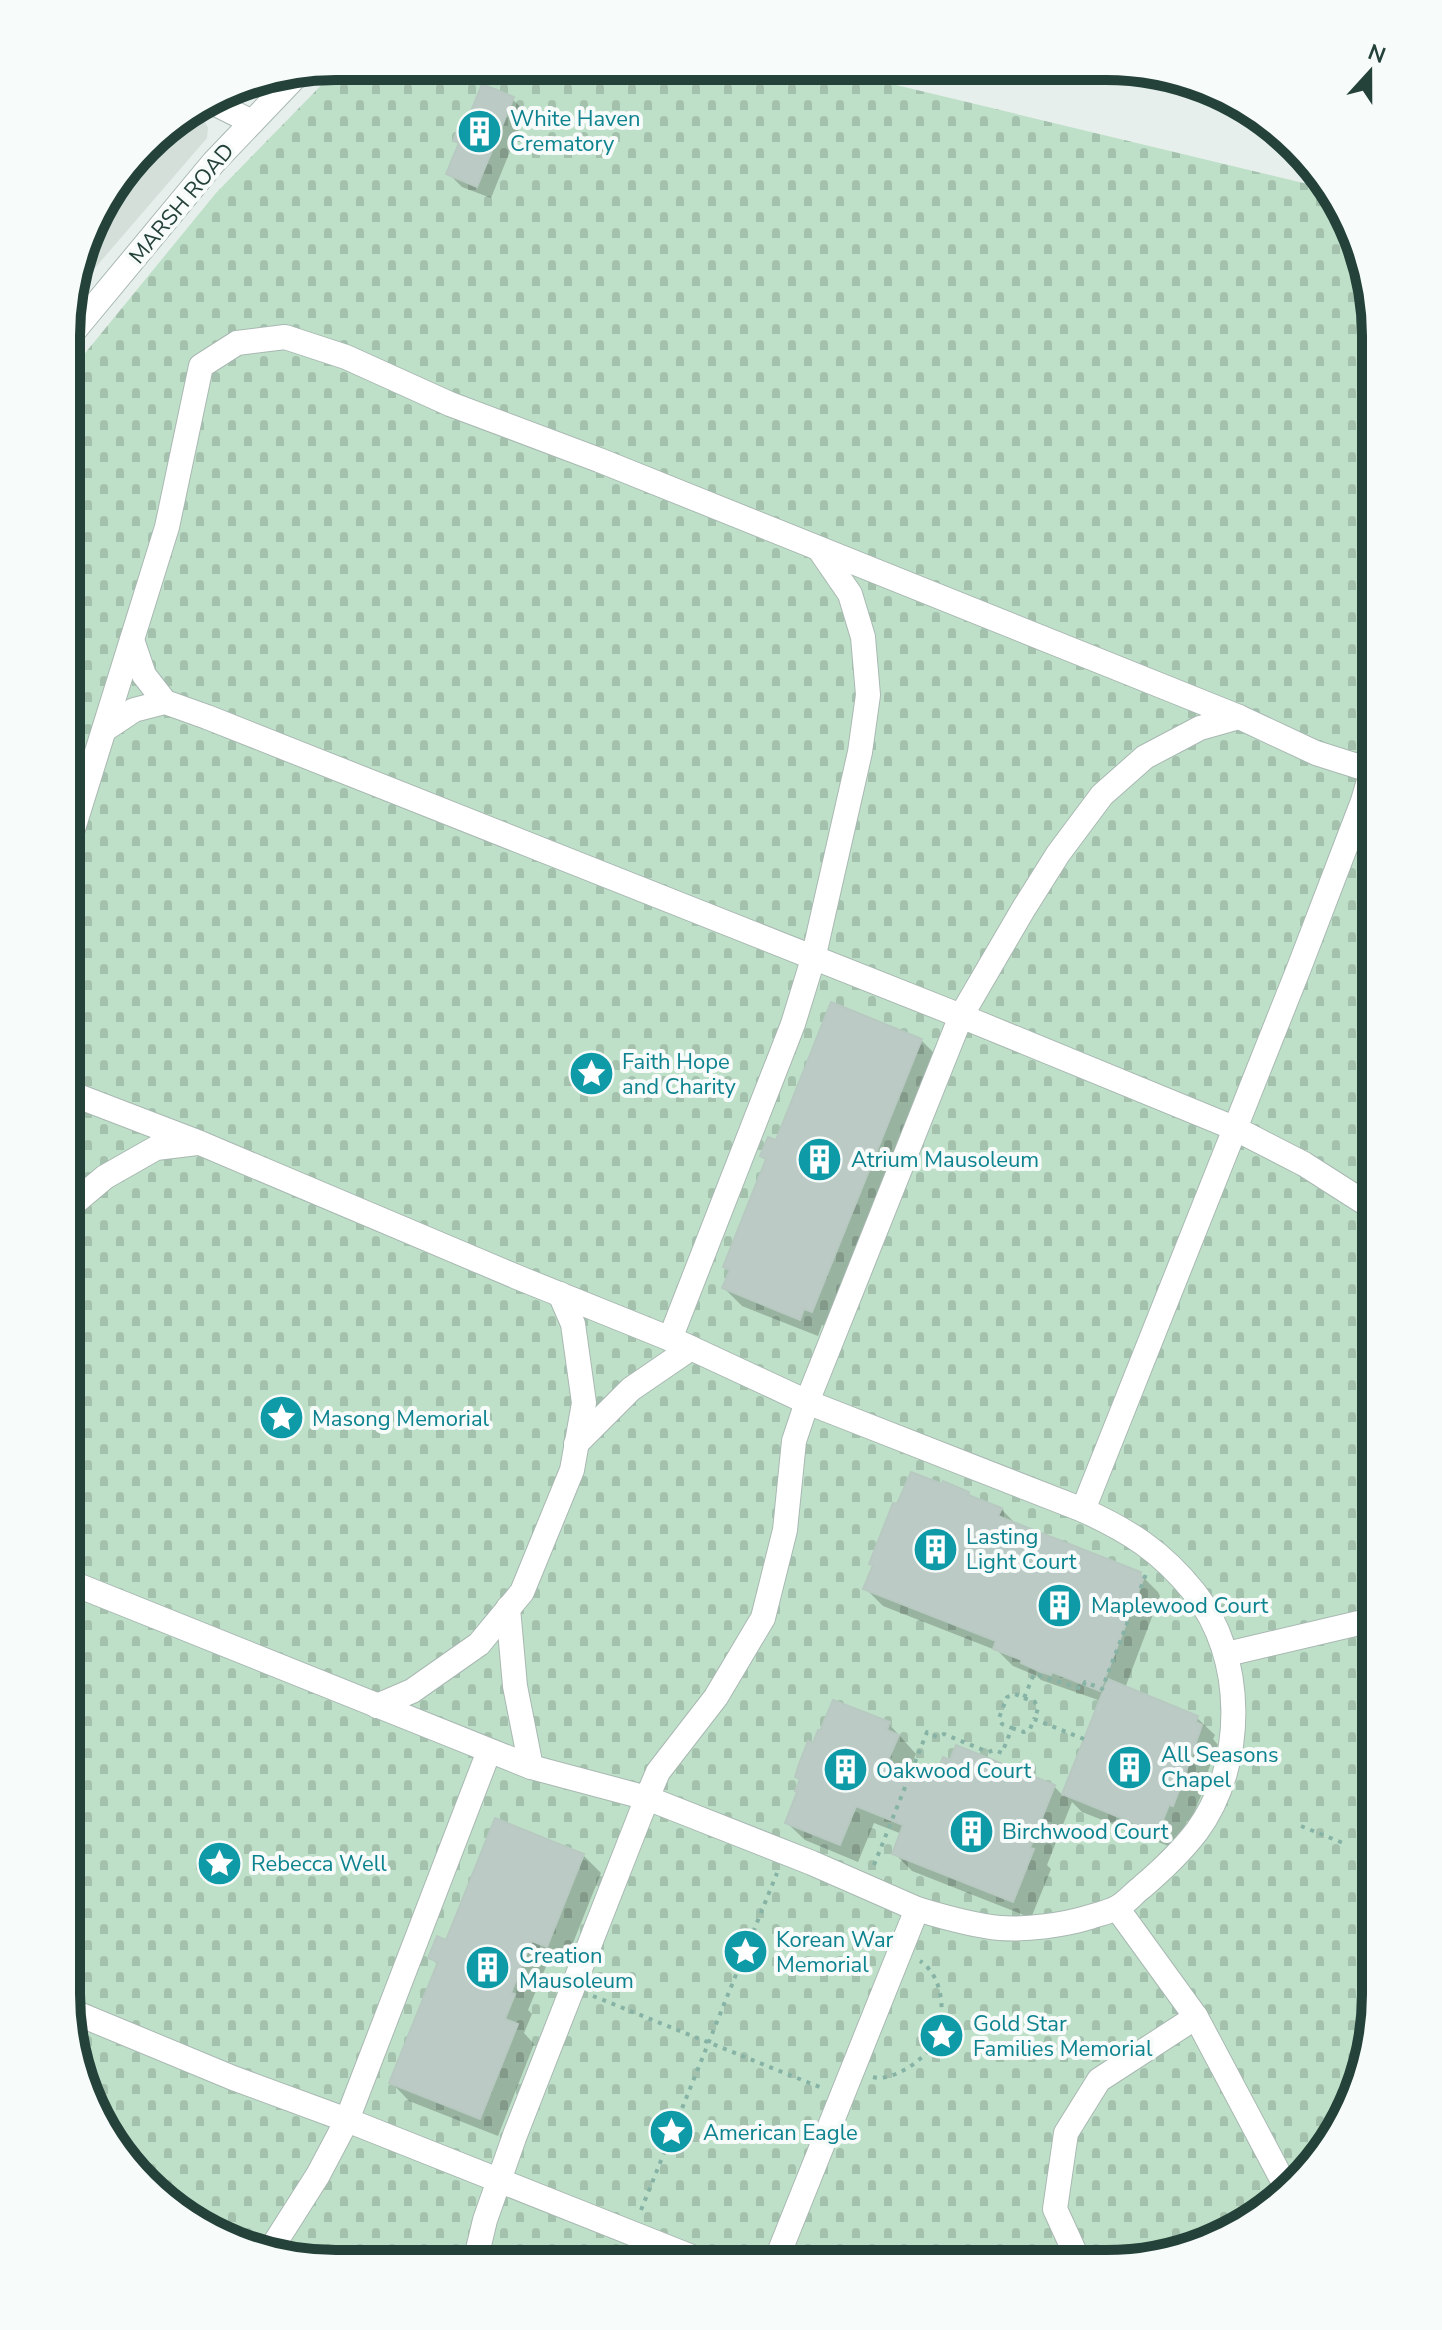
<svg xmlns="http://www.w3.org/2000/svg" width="1442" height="2330" viewBox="0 0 1442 2330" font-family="'Nunito Sans',sans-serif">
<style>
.built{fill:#d4dfda}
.cemetery{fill:url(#cemetery-stones)}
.shadow{fill:#0003}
.building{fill:#bbcac4;stroke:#b8c9c2;stroke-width:2}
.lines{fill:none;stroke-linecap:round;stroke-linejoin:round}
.minor-casing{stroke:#a8b8b2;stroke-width:26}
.path{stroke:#86b3a5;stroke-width:4;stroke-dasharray:4 6;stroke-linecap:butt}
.minor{stroke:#fff;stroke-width:24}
.rail-casing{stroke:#5f7d75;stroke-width:9}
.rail{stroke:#f7fbf9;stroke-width:6;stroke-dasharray:18;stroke-linecap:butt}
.labels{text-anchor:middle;stroke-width:8;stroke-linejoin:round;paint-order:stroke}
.culture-label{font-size:22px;fill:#0d838f;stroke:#f7fbf9;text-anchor:start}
.street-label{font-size:22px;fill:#24423a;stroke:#f7fbf9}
.rim{fill:none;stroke:#24423a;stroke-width:10}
</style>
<defs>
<pattern id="cemetery-stones" width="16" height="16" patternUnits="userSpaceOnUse" patternTransform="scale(2)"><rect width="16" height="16" fill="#bfe0c8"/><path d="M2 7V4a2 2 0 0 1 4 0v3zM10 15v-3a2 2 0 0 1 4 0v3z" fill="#a4c1ad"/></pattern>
</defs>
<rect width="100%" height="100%" fill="#e6efeb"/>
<!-- built -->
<path class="built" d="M 192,112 L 203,118 L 208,128 L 207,138 L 69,298 L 94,216 L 158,133 Z"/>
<!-- cemetery -->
<path class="cemetery" d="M 340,66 L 821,67 L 1320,187 L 1356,233 L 1376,336 L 1375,2012 L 1356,2097 L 1320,2158 L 1209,2244 L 1106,2264 L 302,2262 L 172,2208 L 86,2097 L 66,1994 L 68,374 L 216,193 Z"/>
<!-- shadow -->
<g class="shadow">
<path d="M 512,99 L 526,112 L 491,198 L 462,187 L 449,174 L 460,145 L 456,140 L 468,123 Z"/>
<path d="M 921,1040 L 939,1058 L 830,1328 L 822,1325 L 818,1336 L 742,1306 L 724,1288 L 731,1272 L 726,1266 L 768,1161 L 762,1156 L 777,1142 Z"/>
<path d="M 968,1493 L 974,1499 L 1001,1509 L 1018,1526 L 1140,1574 L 1158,1592 L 1160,1596 L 1125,1688 L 1197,1718 L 1215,1735 L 1213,1739 L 1218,1745 L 1208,1771 L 1210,1774 L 1190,1822 L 1187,1821 L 1176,1849 L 1082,1812 L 1072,1802 L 1047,1865 L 1051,1869 L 1031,1918 L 912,1871 L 894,1853 L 902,1834 L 874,1823 L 858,1862 L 805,1840 L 787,1823 L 802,1781 L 797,1776 L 814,1745 L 889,1724 L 916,1754 L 906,1777 L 925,1785 L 1054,1786 L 1063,1796 L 1101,1701 L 1041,1680 L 1037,1676 L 1013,1666 L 998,1651 L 883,1606 L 866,1589 L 874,1566 L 871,1563 Z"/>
<path d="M 583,1855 L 601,1873 L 565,1963 L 550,1957 L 528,2010 L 532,2014 L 524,2033 L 534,2044 L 498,2136 L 409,2101 L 392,2083 L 438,1965 L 431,1957 L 447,1942 Z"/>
</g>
<!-- building -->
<g class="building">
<path d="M 482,84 L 514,97 L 477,187 L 446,174 L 459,143 L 453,141 L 462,119 L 467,121 Z"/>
<path d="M 831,1002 L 922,1039 L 812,1312 L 804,1309 L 800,1320 L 722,1288 L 730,1270 L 723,1267 L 766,1159 L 760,1156 L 768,1137 L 776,1140 Z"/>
<path d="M 911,1472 L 942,1484 L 943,1481 L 969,1492 L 968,1495 L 1002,1508 L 998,1516 L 1141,1572 L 1140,1576 L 1144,1577 L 1100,1691 L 1052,1672 L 1051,1675 L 1041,1672 L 1021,1663 L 1022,1660 L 993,1649 L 996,1641 L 863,1589 L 873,1565 L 869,1564 L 893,1503 L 897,1504 Z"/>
<path d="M 1108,1679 L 1198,1716 L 1196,1722 L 1202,1725 L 1183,1780 L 1173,1806 L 1169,1805 L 1158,1833 L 1062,1794 Z"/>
<path d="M 833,1700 L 890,1722 L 887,1730 L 899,1735 L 885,1767 L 924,1782 L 927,1774 L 932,1776 L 936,1765 L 939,1767 L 943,1757 L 950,1760 L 956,1745 L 1055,1785 L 1030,1848 L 1034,1849 L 1013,1902 L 892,1854 L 903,1825 L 856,1806 L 840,1845 L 785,1823 L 797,1792 L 795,1791 L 800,1779 L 795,1777 L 799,1764 L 808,1741 L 813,1743 L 818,1730 L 820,1731 Z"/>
<path d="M 495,1818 L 584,1854 L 547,1947 L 532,1941 L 511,1993 L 515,1994 L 505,2019 L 518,2024 L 480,2119 L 389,2083 L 438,1962 L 428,1958 L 437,1936 L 446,1940 Z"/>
</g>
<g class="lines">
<defs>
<g id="minor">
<path d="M 210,101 L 252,122"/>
<path d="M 68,338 L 214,162 L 299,73"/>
<path d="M 132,640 L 144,675 L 165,702"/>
<path d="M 104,730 L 134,710 L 165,702 L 207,717 L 961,1016 L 1234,1128 L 1304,1164 L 1376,1210"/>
<path d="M 68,845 L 167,527 L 201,366 L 237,343 L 285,337 L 346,357 L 450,404 L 599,460 L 1239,717 L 1316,753 L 1376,772"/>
<path d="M 67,1209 L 105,1177 L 156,1148 L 197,1143"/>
<path d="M 670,1339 L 793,1024 L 813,959 L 860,752 L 868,695 L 863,637 L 850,594 L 819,549"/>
<path d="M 576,1444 L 631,1389 L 691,1348"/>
<path d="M 1083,1510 L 807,1402 L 961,1016 L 1024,908 L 1058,854 L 1102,795 L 1145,757 L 1200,728 L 1239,717"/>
<path d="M 67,1581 L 531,1767 L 647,1798 L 658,1772 L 716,1697 L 763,1618 L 785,1530 L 794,1441 L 807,1402 L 678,1342 L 517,1277 L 200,1143 L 67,1092"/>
<path d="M 508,1608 L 515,1686 L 531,1767"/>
<path d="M 1227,1654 L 1376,1619"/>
<path d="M 377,1706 L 412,1691 L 479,1644 L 522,1592 L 572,1470 L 584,1403 L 573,1324 L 560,1294"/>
<path d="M 1117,1908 L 1196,2017 L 1285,2185"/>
<path d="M 69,2010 L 233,2078 L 347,2120 L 707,2263"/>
<path d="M 271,2249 L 318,2175 L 347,2120 L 489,1751"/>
<path d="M 475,2262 L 485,2220 L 515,2135 L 647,1798 L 812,1863 L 917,1909"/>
<path d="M 775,2263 L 917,1909 C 940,1916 976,1926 1000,1928 C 1027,1930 1064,1925 1090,1917 C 1099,1914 1110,1912 1118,1907 C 1127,1902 1134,1893 1142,1887 C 1162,1870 1181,1852 1197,1831 C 1246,1764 1246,1657 1194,1592 C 1161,1551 1129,1531 1083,1510 L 1299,968 L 1363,801 L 1372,770"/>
<path d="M 1089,2264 L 1076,2255 L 1055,2209 L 1066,2133 L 1099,2080 L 1196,2017"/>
</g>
</defs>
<!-- minor casing -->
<use href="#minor" class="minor-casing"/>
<!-- path -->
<g class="path">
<path d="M 1024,1698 L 1035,1702 L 1038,1709 L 1034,1719"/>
<path d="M 1012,1728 L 1024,1732 L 1030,1729 L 1034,1719 L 1084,1739"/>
<path d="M 1183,1780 L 1196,1785"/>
<path d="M 1301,1826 L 1343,1843"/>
<path d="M 874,1865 L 927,1732 L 937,1737 L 944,1734 L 988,1752 L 995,1750 L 1002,1753 L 1012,1728 L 1002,1724 L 999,1718 L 1007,1697 L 1015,1694 L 1024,1698 L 1034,1674 L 1082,1689 L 1085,1682 L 1102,1689 L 1146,1574"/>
<path d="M 593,1996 L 822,2088"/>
<path d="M 873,2077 C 891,2082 921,2062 931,2047 C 947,2023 946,1978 920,1961"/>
<path d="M 641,2210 L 777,1873"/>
<path d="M 298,2246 L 323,2262"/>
</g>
<!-- minor -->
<use href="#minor" class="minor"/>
<defs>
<path id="rail" d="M 1094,68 L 1202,94"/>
</defs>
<!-- rail casing -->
<use href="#rail" class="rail-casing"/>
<!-- rail -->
<use href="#rail" class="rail"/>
</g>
<!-- icons -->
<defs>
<symbol id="building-disc" viewBox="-11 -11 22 22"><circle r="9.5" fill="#0f9aa8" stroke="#f7fbf9"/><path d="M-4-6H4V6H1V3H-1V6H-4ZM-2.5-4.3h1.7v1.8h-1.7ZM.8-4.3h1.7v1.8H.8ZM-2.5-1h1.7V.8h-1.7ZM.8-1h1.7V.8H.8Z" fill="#fff"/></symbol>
<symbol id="sight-disc" viewBox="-11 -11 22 22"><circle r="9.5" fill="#0f9aa8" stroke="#f7fbf9"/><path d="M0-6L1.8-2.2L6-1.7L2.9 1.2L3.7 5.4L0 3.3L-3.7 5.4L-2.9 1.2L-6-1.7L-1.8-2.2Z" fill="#fff"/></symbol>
</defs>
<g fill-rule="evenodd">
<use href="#building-disc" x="454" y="106" width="51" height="51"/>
<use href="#sight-disc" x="566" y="1048" width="51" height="51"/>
<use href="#building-disc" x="794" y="1134" width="51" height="51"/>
<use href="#sight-disc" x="256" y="1392" width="51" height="51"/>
<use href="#building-disc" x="910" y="1524" width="51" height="51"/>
<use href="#building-disc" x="1034" y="1580" width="51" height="51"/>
<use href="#building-disc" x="1104" y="1742" width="51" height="51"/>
<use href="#building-disc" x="820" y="1744" width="51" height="51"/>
<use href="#building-disc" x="946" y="1806" width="51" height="51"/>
<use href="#sight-disc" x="194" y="1838" width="51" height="51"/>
<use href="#sight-disc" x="720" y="1926" width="51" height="51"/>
<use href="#building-disc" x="462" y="1942" width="51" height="51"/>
<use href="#sight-disc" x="916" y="2010" width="51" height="51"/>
<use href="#sight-disc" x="646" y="2106" width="51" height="51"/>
</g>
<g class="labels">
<!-- culture labels -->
<g class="culture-label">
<text x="510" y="126">White Haven<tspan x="510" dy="25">Crematory</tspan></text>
<text x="622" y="1069">Faith Hope<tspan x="622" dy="25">and Charity</tspan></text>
<text x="851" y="1167">Atrium Mausoleum</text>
<text x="312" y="1426">Masong Memorial</text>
<text x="966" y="1544">Lasting<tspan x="966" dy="25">Light Court</tspan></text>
<text x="1091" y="1613">Maplewood Court</text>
<text x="1161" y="1762">All Seasons<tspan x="1161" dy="25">Chapel</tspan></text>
<text x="876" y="1778">Oakwood Court</text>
<text x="1002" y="1839">Birchwood Court</text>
<text x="251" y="1871">Rebecca Well</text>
<text x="776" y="1947">Korean War<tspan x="776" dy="25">Memorial</tspan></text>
<text x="519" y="1963">Creation<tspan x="519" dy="25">Mausoleum</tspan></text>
<text x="973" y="2031">Gold Star<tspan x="973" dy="25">Families Memorial</tspan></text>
<text x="703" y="2140">American Eagle</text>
</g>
<!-- street labels -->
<g class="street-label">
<text transform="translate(181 203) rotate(-50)" y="8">MARSH ROAD</text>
</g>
</g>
<!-- crop -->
<path d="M0 0H1442V2330H0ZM336 80H1106A256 256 0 0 1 1362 336V1994A256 256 0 0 1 1106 2250H336A256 256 0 0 1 80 1994V336A256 256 0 0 1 336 80Z" fill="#f7fbf9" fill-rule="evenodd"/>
<path class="rim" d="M336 80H1106A256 256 0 0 1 1362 336V1994A256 256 0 0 1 1106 2250H336A256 256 0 0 1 80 1994V336A256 256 0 0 1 336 80Z"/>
<!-- north arrow -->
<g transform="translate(1370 72) rotate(21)" stroke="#f7fbf9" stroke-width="6" paint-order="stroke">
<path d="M0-6L14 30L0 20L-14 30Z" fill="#24423a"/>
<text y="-12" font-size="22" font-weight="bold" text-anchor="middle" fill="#24423a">N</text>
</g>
</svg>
